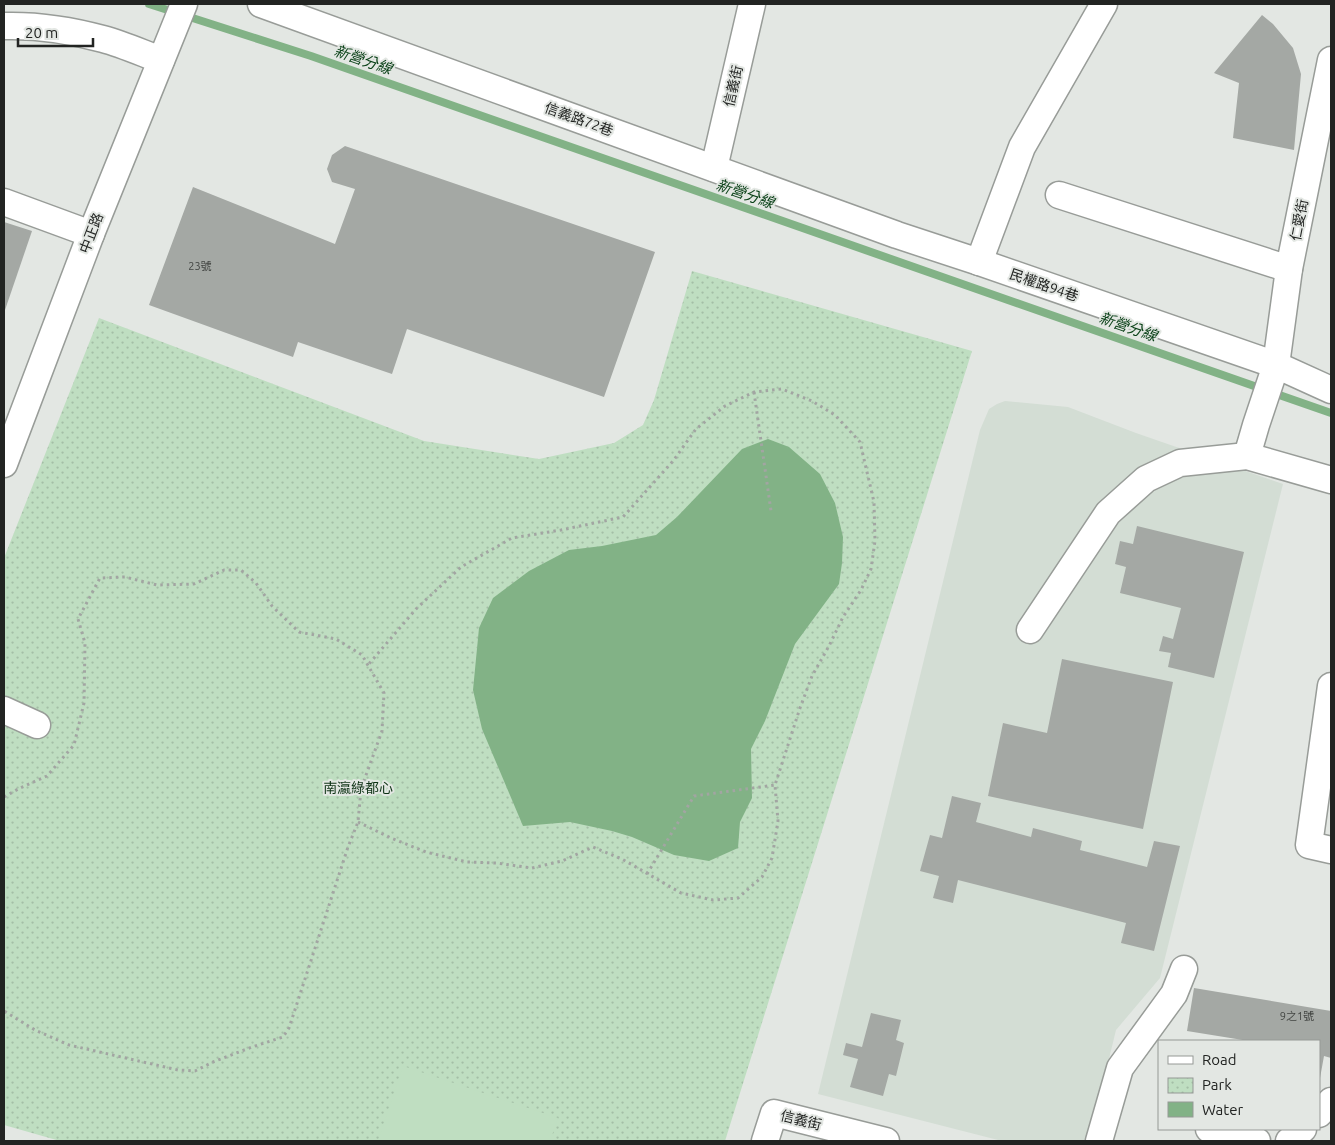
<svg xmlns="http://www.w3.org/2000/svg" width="1335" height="1145" viewBox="0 0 1335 1145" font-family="Ubuntu,'Noto Sans TC',sans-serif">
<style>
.built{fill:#d3ddd4}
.park{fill:url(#park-dots)}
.pitch{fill:#bfdec1}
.water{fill:#82b286}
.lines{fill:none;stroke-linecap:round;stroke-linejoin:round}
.stream{stroke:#82b286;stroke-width:8}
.building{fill:#a4a8a4}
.minor-casing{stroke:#989c98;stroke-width:29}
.path{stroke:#a2a5a2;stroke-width:3;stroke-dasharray:2.5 4;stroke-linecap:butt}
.minor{stroke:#fff;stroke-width:26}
.labels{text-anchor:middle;stroke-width:4;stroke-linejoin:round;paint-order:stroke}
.number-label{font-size:11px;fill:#424542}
.street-label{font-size:14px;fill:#222422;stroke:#e3e7e3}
.park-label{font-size:14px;fill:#0d3214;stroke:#e3e7e3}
.water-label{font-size:15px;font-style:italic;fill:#063e14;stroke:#e3e7e3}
</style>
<defs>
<pattern id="park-dots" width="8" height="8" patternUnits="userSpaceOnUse" patternTransform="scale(1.25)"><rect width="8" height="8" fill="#bfdec1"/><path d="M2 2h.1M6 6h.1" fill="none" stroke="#a4bea6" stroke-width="1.8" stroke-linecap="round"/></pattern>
</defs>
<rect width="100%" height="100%" fill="#e3e7e3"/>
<!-- built -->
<path class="built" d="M 1005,401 L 1068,407 L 1136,433 L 1283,484 L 1160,978 L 1116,1030 L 1089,1141 L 1002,1141 L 818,1094 L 980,430 L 989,409 L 997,404 Z"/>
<!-- park -->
<path class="park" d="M 692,271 L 972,351 L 725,1141 L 60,1141 L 4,1125 L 4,558 L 99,318 L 424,441 L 539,459 L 614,443 L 643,425 L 654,400 Z"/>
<!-- pitch -->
<path class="pitch" d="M 403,1066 L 558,1118 L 550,1141 L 378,1141 Z"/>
<!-- water -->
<path class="water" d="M 768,439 L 789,447 L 820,474 L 835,503 L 843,537 L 842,563 L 839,584 L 795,644 L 765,721 L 751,749 L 752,798 L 740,822 L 738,848 L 709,861 L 674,855 L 632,837 L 612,831 L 570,822 L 523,826 L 482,729 L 473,690 L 479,628 L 493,598 L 529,571 L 569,550 L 602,546 L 656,535 L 677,517 L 742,449 Z"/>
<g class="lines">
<!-- stream -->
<path class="stream" d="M 149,4 L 311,56 L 1331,413"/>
</g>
<!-- building -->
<g class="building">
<path d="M 1262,15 L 1273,24 L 1293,48 L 1301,74 L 1294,150 L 1233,138 L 1239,83 L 1214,73 Z"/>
<path d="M 345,146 L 655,252 L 604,397 L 407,329 L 392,374 L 298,342 L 293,357 L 149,305 L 193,187 L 335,244 L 355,189 L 332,182 L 327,169 L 332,155 Z"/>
<path d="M 4,222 L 32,231 L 4,313 Z"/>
<path d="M 1137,526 L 1244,552 L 1214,678 L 1168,667 L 1171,653 L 1159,651 L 1163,636 L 1173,639 L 1181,608 L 1120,593 L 1126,567 L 1115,564 L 1120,541 L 1133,544 Z"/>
<path d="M 1062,659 L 1173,682 L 1143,829 L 988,796 L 1003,723 L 1047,733 Z"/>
<path d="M 952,796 L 981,803 L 976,822 L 1031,837 L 1033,828 L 1082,841 L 1080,850 L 1147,867 L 1154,841 L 1180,846 L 1154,951 L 1121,943 L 1126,923 L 958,880 L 953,903 L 933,898 L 939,876 L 920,871 L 930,835 L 942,838 Z"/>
<path d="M 1194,988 L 1331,1011 L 1331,1058 L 1324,1056 L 1320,1078 L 1319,1078 L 1319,1041 L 1249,1041 L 1187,1031 Z"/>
<path d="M 871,1013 L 901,1020 L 896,1040 L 904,1043 L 896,1076 L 889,1074 L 883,1096 L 850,1087 L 858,1059 L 843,1055 L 846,1043 L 862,1047 Z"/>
</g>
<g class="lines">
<defs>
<g id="minor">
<path d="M 261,4 L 897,235 L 979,262 L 1276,365 L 1331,390"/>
<path d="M 4,26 C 38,25 70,30 103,39 C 122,44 142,53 161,60"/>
<path d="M 714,168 L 752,4"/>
<path d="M 1059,195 L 1289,269"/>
<path d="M 4,202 L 91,234"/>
<path d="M 979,262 L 1022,147 L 1104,4"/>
<path d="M 1247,456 L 1256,425 L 1276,365 L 1289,269 L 1331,60"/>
<path d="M 4,464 L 91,234 L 184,4"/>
<path d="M 1030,630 L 1108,513 L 1146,479 L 1180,463 L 1247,456 L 1331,480"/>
<path d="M 1331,686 L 1309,845 L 1331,850"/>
<path d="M 4,710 L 37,725"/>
<path d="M 1319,1114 L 1331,1101"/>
<path d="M 1209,1129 L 1257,1141"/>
<path d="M 765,1141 L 774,1113 L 886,1141"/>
<path d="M 1099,1141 L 1120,1068 L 1174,994 L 1184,969"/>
<path d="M 1289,1141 L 1303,1129"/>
</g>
</defs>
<!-- minor casing -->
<use href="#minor" class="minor-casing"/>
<!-- path -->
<g class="path">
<path d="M 754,392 L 771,511"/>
<path d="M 4,797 L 20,788 L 47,776 L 74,745 L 84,703 L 85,643 L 78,619 L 100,578 L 125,577 L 157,585 L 194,584 L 224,570 L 241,570 L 256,583 L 272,606 L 299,632 L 336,639 L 362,655 L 384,693 L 382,731 L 361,789 L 358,822 L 348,847 L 289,1028 L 283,1037 L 252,1047 L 213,1062 L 195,1071 L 178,1070 L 69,1045 L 35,1030 L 4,1011"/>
<path d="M 358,822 L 391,838 L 426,852 L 467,862 L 496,863 L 532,868 L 562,861 L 593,847 L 622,859 L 681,893 L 713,900 L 738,898 L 762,877 L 772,858 L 778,821 L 775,785 L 800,708 L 812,676 L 829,646 L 843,617 L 861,590 L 871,569 L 875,541 L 874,502 L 860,442 L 835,415 L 812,401 L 782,389 L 754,392 L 725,406 L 696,429 L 673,461 L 623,517 L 561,530 L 512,538 L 461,567 L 416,609 L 368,665"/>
<path d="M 647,874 L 694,796 L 775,785"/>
</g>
<!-- minor -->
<use href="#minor" class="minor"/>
</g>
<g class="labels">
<!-- number labels -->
<g class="number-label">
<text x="200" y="270">23號</text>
<text x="1297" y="1020">9之1號</text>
</g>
<!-- street labels -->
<g class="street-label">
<text transform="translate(733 86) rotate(-77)" y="5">信義街</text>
<text transform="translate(579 119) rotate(20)" y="5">信義路72巷</text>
<text transform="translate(1299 220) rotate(-79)" y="5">仁愛街</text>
<text transform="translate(91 233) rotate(-69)" y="5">中正路</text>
<text transform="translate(1044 285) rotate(19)" y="5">民權路94巷</text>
<text transform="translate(801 1120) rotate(14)" y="5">信義街</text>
</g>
<!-- park labels -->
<g class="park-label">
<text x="358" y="793">南瀛綠都心</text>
</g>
<!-- water labels -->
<g class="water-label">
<text transform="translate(363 60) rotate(19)" y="5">新營分線</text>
<text transform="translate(745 194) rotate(19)" y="5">新營分線</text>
<text transform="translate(1128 327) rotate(19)" y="5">新營分線</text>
</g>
</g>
<!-- border -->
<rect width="1335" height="1145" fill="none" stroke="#222422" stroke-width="10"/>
<!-- legend -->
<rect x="1158" y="1040" width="162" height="90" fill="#e3e7e3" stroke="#969996"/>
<rect x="1168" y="1056" width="25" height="8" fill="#ffffff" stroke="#969996"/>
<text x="1202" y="1065" font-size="15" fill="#222422">Road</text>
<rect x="1168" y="1078" width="25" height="15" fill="url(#park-dots)" stroke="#969996"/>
<text x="1202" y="1090" font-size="15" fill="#222422">Park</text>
<rect x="1168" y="1102" width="25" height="15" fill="#82b286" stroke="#969996"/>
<text x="1202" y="1115" font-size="15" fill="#222422">Water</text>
<!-- scale -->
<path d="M18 38v8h75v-8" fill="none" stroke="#222422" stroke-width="2.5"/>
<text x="25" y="38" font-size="15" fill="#222422" stroke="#e3e7e3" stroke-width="4" paint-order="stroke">20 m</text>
</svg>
